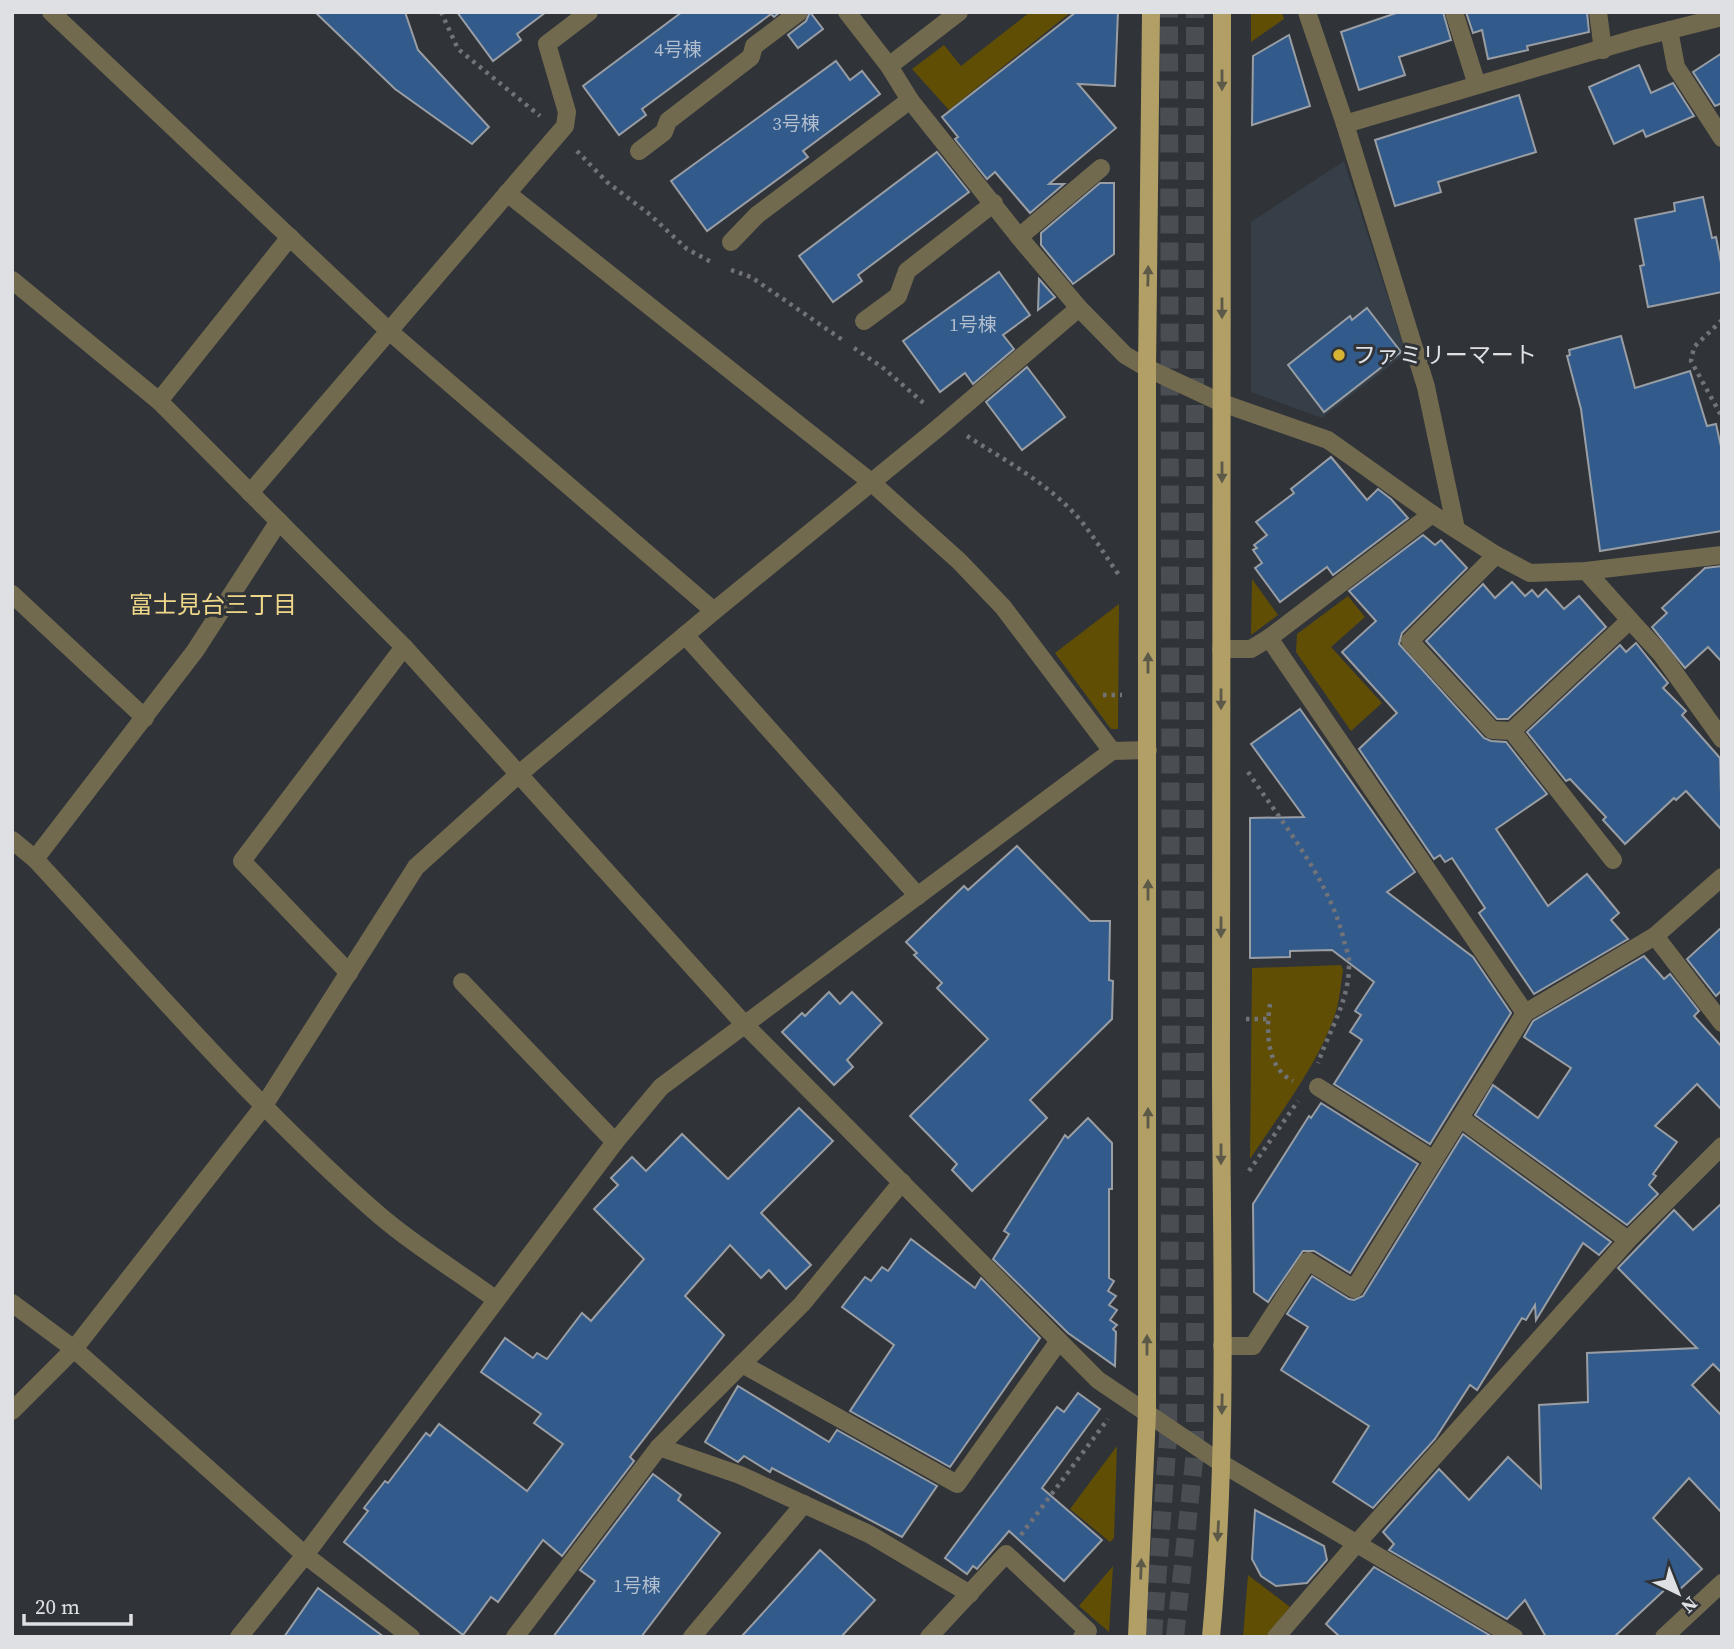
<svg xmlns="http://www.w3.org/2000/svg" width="1734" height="1649" viewBox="0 0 1734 1649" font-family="'Source Serif 4','Noto Sans JP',serif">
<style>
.built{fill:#363e47}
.green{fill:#604e05}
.building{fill:#325b8b;stroke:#999ea4;stroke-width:2}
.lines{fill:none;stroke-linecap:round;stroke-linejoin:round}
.major-tunnel{stroke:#4a4d52;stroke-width:18;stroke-dasharray:18 9;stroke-linecap:butt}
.path{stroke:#717378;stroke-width:4.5;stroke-dasharray:3.5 5;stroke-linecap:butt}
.minor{stroke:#726a4f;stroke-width:18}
.major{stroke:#b19f66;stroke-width:18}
.oneway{fill:#5d5948}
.poi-dot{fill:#d8b434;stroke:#303338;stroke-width:2.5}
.labels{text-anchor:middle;stroke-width:6;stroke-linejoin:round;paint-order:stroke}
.number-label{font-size:19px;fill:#b3bfce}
.poi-label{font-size:23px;fill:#dee0e4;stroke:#303338;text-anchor:start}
.neighbourhood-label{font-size:24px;fill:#efd78a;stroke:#303338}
</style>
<rect width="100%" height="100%" fill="#303338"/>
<!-- built -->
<path class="built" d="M 1344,161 L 1406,353 L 1322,418 L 1251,392 L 1251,222 Z"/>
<!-- green -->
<g class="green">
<path d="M 1030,12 L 1071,12 L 949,110 L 912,69 L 944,45 L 961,66 Z"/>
<path d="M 1251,12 L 1282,12 L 1284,19 L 1251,42 Z"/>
<path d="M 1252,579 L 1278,615 L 1251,635 Z"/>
<path d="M 1348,596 L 1365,617 L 1331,647 L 1382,703 L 1351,731 L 1296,652 L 1297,634 Z"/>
<path d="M 1119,604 L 1118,729 L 1111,729 L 1055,653 Z"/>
<path d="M 1341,965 L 1343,970 C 1341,983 1340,996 1337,1008 C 1322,1059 1279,1115 1250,1159 L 1252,968 Z"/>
<path d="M 1117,1446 L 1114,1538 L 1110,1542 L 1070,1509 Z"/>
<path d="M 1113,1566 L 1109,1632 L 1079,1606 Z"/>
<path d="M 1248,1575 L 1290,1607 L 1265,1637 L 1243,1637 Z"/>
</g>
<!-- building -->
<g class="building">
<path d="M 315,12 L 405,12 L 418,50 L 489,127 L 472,144 L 395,89 Z"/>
<path d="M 457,12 L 546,12 L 517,34 L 521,40 L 493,61 Z"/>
<path d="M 682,12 L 780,12 L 774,17 L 771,14 L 642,109 L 646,115 L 619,135 L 583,86 Z"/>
<path d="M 810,12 L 823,29 L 798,48 L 788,35 L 806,21 Z"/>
<path d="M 1076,12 L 1118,12 L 1115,86 L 1078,84 L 1116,128 L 1049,184 L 1064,184 L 1030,213 L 995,172 L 987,179 L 955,139 L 958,137 L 942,117 Z"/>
<path d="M 1399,12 L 1443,12 L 1451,40 L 1399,57 L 1405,75 L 1359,90 L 1341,32 Z"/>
<path d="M 1466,12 L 1587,12 L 1589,32 L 1527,46 L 1528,50 L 1488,59 L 1482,30 L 1473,33 Z"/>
<path d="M 1289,35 L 1310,106 L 1252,125 L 1253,56 Z"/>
<path d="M 1722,53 L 1722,103 L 1715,106 L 1693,72 Z"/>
<path d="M 836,61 L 850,80 L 862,71 L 880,94 L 803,151 L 808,157 L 707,231 L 671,181 Z"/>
<path d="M 1639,65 L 1651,93 L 1673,83 L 1694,116 L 1646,137 L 1643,130 L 1614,144 L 1589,87 Z"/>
<path d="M 1519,95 L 1536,152 L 1438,182 L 1441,192 L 1395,206 L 1375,140 Z"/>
<path d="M 937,152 L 969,192 L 858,275 L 862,281 L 833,302 L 799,256 Z"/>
<path d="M 1100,183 L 1114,183 L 1114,254 L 1073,284 L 1041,245 L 1041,233 Z"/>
<path d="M 1703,197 L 1712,238 L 1716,237 L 1722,268 L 1722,292 L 1648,307 L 1640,266 L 1644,265 L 1635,219 L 1675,211 L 1674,203 Z"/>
<path d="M 999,272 L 1030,315 L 1003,335 L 1014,349 L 973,384 L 965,373 L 940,392 L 903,341 Z"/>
<path d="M 1039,279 L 1055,297 L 1038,310 Z"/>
<path d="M 1367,308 L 1401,352 L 1324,412 L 1288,365 L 1350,316 L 1352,320 Z"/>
<path d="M 1621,336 L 1635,388 L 1690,371 L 1707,426 L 1716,424 L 1722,451 L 1722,531 L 1600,551 L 1581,409 L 1567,356 L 1570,355 L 1569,350 Z"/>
<path d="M 1027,367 L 1065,417 L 1022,450 L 986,402 Z"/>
<path d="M 1331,457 L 1367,500 L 1378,489 L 1391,499 L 1408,518 L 1333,575 L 1327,567 L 1280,602 L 1255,568 L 1262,563 L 1253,550 L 1257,548 L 1254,545 L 1267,535 L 1256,522 L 1294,493 L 1291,489 Z"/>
<path d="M 1423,535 L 1435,545 L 1441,540 L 1467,568 L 1402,633 L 1399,644 L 1484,738 L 1491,741 L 1506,742 L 1547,794 L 1496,829 L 1548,906 L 1587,874 L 1619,913 L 1611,920 L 1628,939 L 1534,994 L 1479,913 L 1485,908 L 1452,858 L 1445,862 L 1440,855 L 1434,859 L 1359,749 L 1397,713 L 1342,652 L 1376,621 L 1349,591 Z"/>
<path d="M 1722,566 L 1722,662 L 1708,647 L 1685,668 L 1652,627 L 1667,613 L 1662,608 L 1705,568 Z"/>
<path d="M 1512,582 L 1525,596 L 1532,590 L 1538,597 L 1546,589 L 1564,609 L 1579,596 L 1606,627 L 1508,719 L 1497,719 L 1426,641 L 1483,584 L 1495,598 Z"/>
<path d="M 1636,643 L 1668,683 L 1663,688 L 1686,711 L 1682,715 L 1720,758 L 1722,830 L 1686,791 L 1676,800 L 1674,798 L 1625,844 L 1603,820 L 1606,817 L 1570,779 L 1566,781 L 1527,732 L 1620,645 L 1626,652 Z"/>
<path d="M 1300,709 L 1415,872 L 1387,892 L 1473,957 L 1511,1013 L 1430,1144 L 1334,1084 L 1362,1040 L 1350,1032 L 1361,1015 L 1355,1011 L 1374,982 L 1332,950 L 1290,951 L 1290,957 L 1250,958 L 1250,818 L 1304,817 L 1251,744 Z"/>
<path d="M 1017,846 L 1090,921 L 1110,921 L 1109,980 L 1113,981 L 1112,1019 L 1030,1100 L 1047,1118 L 972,1191 L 952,1170 L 957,1164 L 910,1116 L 988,1039 L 937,988 L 942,983 L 914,955 L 917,953 L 906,942 L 964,886 L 968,890 Z"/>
<path d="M 1722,927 L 1722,990 L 1716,996 L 1687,959 Z"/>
<path d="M 1644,956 L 1664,979 L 1670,974 L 1699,1011 L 1694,1016 L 1722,1047 L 1722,1110 L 1697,1084 L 1655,1126 L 1677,1142 L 1653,1174 L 1656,1176 L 1649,1185 L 1658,1194 L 1627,1225 L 1475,1115 L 1493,1085 L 1538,1118 L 1571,1068 L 1524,1037 L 1533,1021 Z"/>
<path d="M 829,992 L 840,1004 L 852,992 L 882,1023 L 847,1060 L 853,1067 L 834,1085 L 782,1032 L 802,1013 L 805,1016 Z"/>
<path d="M 1321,1103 L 1418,1164 L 1350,1273 L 1314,1251 L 1303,1251 L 1268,1302 L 1254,1292 L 1253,1204 L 1309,1116 L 1311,1118 Z"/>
<path d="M 799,1108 L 833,1141 L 761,1213 L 811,1265 L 786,1289 L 769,1270 L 761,1278 L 730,1245 L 685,1296 L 724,1335 L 630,1457 L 634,1461 L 562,1556 L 543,1540 L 498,1602 L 491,1597 L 463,1635 L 344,1542 L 368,1511 L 364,1508 L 385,1481 L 388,1483 L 426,1433 L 430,1436 L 439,1424 L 527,1491 L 563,1444 L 534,1423 L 541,1414 L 481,1372 L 505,1338 L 533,1358 L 537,1353 L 547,1359 L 582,1313 L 591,1321 L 644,1259 L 594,1209 L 618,1185 L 611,1178 L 632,1157 L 646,1171 L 682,1134 L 728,1179 Z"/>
<path d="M 1088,1118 L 1112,1143 L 1112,1189 L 1109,1189 L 1109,1278 L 1114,1281 L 1108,1291 L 1116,1296 L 1109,1305 L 1117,1310 L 1110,1320 L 1117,1325 L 1113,1329 L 1116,1332 L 1115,1366 L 1068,1333 L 993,1259 L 1009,1234 L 1004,1231 L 1065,1135 L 1068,1138 Z"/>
<path d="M 1463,1134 L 1611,1242 L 1599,1255 L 1583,1243 L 1536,1320 L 1535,1305 L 1526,1320 L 1522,1318 L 1477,1390 L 1470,1385 L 1435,1439 L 1373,1508 L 1333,1482 L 1369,1426 L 1281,1370 L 1308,1327 L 1287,1314 L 1312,1276 L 1349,1299 L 1354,1300 L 1363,1296 Z"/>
<path d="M 1722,1203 L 1722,1373 L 1713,1364 L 1692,1385 L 1722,1416 L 1722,1513 L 1689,1478 L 1653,1518 L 1702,1569 L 1678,1591 L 1671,1584 L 1614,1637 L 1546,1637 L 1525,1600 L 1507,1619 L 1389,1550 L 1394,1544 L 1383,1532 L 1439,1469 L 1469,1500 L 1508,1457 L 1541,1488 L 1539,1405 L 1588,1402 L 1587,1353 L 1697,1348 L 1618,1268 L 1674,1210 L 1693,1230 Z"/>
<path d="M 911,1239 L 975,1288 L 981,1278 L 1040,1338 L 950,1467 L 850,1411 L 894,1345 L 842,1307 L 865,1277 L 871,1281 L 882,1267 L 888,1271 Z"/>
<path d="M 738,1386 L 829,1442 L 837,1430 L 937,1486 L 902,1537 L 772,1468 L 770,1472 L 744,1456 L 738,1462 L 705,1442 Z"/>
<path d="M 1078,1393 L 1100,1409 L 1042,1488 L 1102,1540 L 1064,1581 L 1009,1531 L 977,1569 L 973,1566 L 967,1574 L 945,1558 L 1057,1407 L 1064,1412 Z"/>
<path d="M 653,1474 L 681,1495 L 678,1500 L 720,1533 L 641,1637 L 553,1637 L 595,1581 L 580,1570 Z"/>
<path d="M 1255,1510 L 1324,1546 L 1327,1560 L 1307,1583 L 1276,1586 L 1261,1576 L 1252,1559 Z"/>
<path d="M 820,1550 L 875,1600 L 841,1637 L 741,1637 Z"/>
<path d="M 1374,1567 L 1491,1636 L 1340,1637 L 1326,1624 Z"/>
<path d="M 318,1588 L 384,1637 L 284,1637 Z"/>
</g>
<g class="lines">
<!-- major-tunnel -->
<g class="major-tunnel">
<path d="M 1153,1637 L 1168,1438 L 1171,1102 L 1169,12"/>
<path d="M 1175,1637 L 1195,1452 L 1195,12"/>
</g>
<!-- path -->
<g class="path">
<path d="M 441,12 L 458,49 L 540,116"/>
<path d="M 577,151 L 607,182 L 648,213 L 687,249 L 713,263"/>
<path d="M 731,270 L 751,277 L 844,341"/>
<path d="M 1722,320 L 1694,347 L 1691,361 L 1722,417"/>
<path d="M 854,348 L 882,367 L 927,406"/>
<path d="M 967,436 C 1006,461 1051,485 1081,521 C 1095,538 1106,557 1119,575"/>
<path d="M 1103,695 L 1122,695"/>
<path d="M 1248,772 C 1283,824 1332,883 1345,945 C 1347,951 1350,959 1349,966 C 1349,1001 1329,1031 1318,1063"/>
<path d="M 1270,1004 C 1266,1030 1266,1068 1293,1081"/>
<path d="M 1246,1019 L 1268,1019"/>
<path d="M 1249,1171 L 1298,1101"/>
<path d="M 1021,1535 L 1108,1419"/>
</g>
<!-- minor -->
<g class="minor">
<path d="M 51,12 L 389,331 L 714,611"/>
<path d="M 847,12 L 889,66 L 910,100 L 1019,237 L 1079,308 L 1125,355 L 1147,368 L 1222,403 L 1328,440 L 1432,514 L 1496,555 L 1530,573 L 1586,571 L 1722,555"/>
<path d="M 1307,12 L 1345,124 L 1426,387 L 1456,529"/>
<path d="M 1454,12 L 1477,85"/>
<path d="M 1598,12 L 1603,50"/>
<path d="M 1669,30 L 1676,67 L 1722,138"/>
<path d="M 889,66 L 959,12"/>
<path d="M 1345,124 L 1638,38 L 1722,17"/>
<path d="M 639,151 L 664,132 L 668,121 L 751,57 L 754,46 L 799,12"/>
<path d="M 507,193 L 871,482 L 959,561 L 1003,607 L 1112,751"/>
<path d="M 1019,237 L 1101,168"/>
<path d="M 731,242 L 757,215 L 910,100"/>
<path d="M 12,280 L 159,401 L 404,647 L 745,1025 L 1098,1380 L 1221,1463 L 1514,1637"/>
<path d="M 864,321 L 898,296 L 907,271 L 994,203"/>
<path d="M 159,401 L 290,237"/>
<path d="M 250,493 L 565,126 L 567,112 L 547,44 L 589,12"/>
<path d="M 1496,555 L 1410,641 L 1492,730 L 1512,731 L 1630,620 L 1586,571"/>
<path d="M 12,594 L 145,718"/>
<path d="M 1630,620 L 1662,655 L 1722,739"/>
<path d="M 685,635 L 918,896"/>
<path d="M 1269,638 L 1525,1013"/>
<path d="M 1221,649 L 1251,649 L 1269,638 L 1432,514"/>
<path d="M 1512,731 L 1613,860"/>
<path d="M 12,840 L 35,859 C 144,977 250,1101 371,1208 C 409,1242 454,1269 495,1299"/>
<path d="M 35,859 L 195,651 L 279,521"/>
<path d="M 1655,936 L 1722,1023"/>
<path d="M 349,973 L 242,861 L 404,647"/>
<path d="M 462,982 L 615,1142"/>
<path d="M 1318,1087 L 1434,1160"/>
<path d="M 1460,1118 L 1628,1240"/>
<path d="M 12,1303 L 74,1349 L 305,1555 L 411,1637"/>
<path d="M 1222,1346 L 1253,1346 L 1308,1261 L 1354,1289 L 1525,1013 L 1655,936 L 1722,877"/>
<path d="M 742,1364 L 957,1484 L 1059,1341"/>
<path d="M 12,1411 L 74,1349 L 263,1107 L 416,867 L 519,774 L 714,611 L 938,428 L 1079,308"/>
<path d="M 659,1447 L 740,1475 L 869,1534 L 970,1594"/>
<path d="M 239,1637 L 305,1555 L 615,1142 L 661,1087 L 1112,751 L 1148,750"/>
<path d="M 515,1637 L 659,1447 L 802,1304 L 902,1182"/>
<path d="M 692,1637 L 804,1504"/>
<path d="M 929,1637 L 1006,1554 L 1088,1631 L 1082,1637"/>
<path d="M 1276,1637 L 1357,1543 L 1628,1240 L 1722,1146"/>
<path d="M 1664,1637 L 1722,1583"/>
</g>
<!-- major -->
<g class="major">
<path d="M 1137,1637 L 1147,1413 L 1147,368 L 1151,12"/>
<path d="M 1211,1637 C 1230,1434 1220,1228 1221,1025 C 1221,687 1222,350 1222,12"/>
</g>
</g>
<!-- one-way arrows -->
<defs><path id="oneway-solid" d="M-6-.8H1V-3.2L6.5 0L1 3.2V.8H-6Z" transform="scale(1.75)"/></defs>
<g class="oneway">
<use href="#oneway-solid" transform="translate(1222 80) rotate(90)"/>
<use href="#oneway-solid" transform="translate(1148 276) rotate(-89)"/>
<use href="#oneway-solid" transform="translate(1222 308) rotate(90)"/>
<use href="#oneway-solid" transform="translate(1222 472) rotate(90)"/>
<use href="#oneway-solid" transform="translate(1148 663) rotate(-90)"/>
<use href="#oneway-solid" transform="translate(1221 699) rotate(90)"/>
<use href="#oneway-solid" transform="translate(1148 890) rotate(-90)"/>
<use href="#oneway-solid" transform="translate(1221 927) rotate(90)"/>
<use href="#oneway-solid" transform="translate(1148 1118) rotate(-90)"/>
<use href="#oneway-solid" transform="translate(1221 1154) rotate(90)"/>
<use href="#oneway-solid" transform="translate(1147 1345) rotate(-90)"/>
<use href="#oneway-solid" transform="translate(1222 1404) rotate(91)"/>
<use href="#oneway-solid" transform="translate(1218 1531) rotate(93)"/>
<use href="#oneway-solid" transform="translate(1141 1569) rotate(-88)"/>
</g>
<!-- markers -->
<circle class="poi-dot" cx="1339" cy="355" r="7"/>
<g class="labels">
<!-- number labels -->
<g class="number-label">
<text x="678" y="56">4号棟</text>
<text x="796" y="130">3号棟</text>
<text x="973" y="331">1号棟</text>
<text x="637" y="1592">1号棟</text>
</g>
<!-- poi labels -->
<g class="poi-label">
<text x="1353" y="363">ファミリーマート</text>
</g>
<!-- neighbourhood labels -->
<g class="neighbourhood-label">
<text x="213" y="613">富士見台三丁目</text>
</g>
</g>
<!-- border -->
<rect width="1734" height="1649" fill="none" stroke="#dee0e4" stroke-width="28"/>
<!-- north arrow -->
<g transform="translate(1678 1593) rotate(137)" stroke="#303338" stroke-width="5" paint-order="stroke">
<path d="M0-5L12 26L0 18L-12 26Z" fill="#dee0e4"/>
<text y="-10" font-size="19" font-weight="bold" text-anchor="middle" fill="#dee0e4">N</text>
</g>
<!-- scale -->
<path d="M24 1614v10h107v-10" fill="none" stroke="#dee0e4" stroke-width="3.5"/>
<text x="35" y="1614" font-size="21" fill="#dee0e4" stroke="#303338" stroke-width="5" paint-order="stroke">20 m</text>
</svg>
